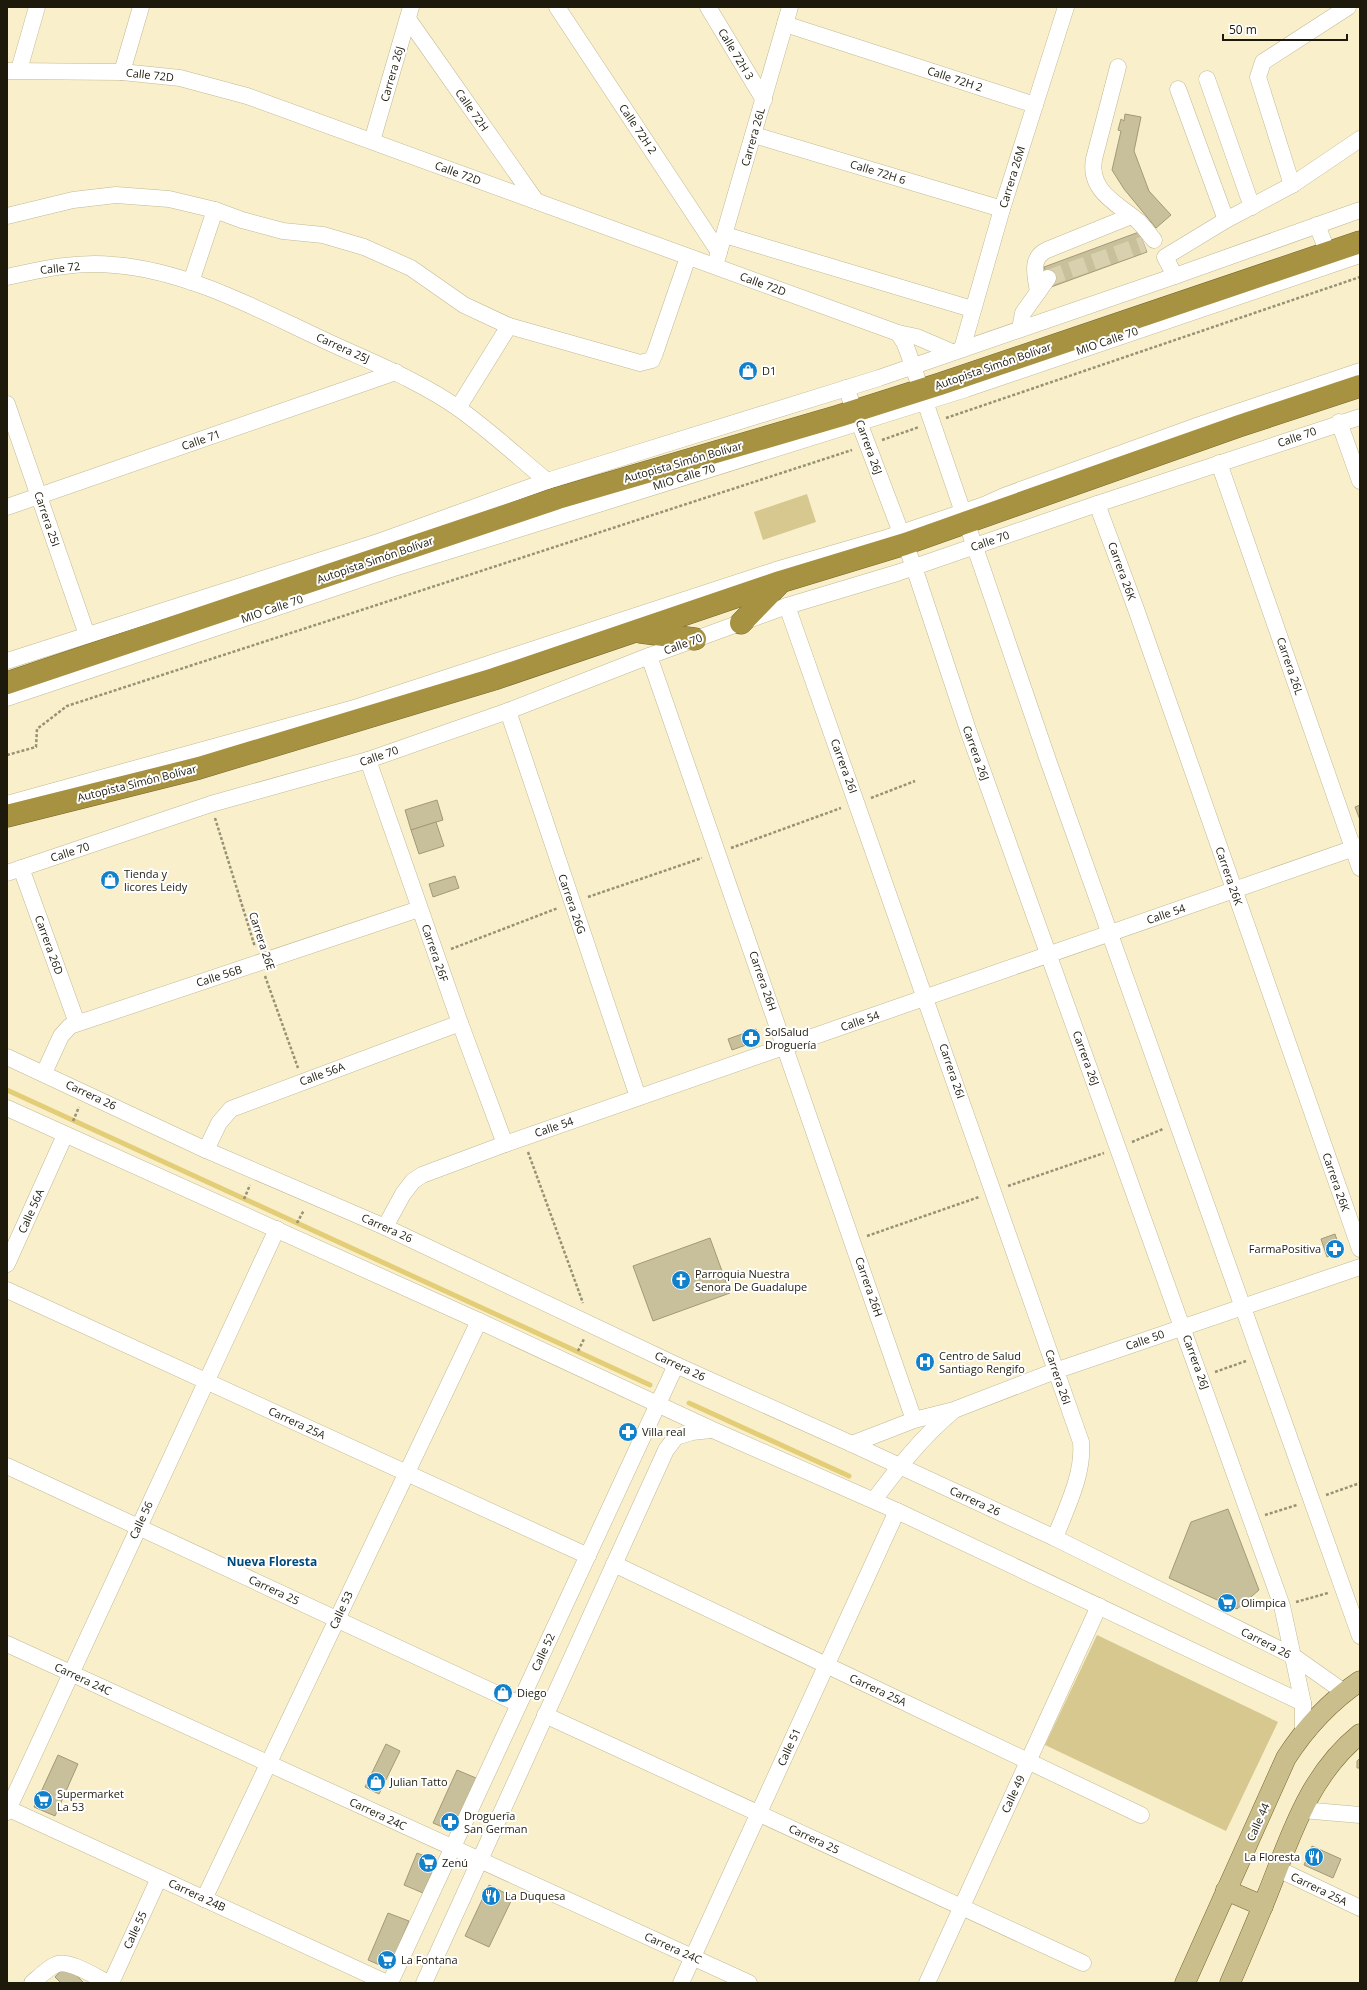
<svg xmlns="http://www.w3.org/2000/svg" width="1367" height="1990" viewBox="0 0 1367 1990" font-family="'Open Sans',sans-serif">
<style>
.green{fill:#d6c88f}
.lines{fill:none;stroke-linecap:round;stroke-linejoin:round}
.stream{stroke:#e3cd77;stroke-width:5}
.building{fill:#c8bf9b;stroke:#a29977}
.minor-tunnel{stroke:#d8d0ae;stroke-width:16;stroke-dasharray:16 8;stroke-linecap:butt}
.minor-casing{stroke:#c1b894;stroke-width:17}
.major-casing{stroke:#76682e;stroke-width:21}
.highway-casing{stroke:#76682e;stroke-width:23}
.path{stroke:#979176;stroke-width:2.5;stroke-dasharray:3 2;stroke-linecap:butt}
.minor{stroke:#fff;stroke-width:16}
.major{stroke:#cabe8d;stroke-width:20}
.highway{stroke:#a69241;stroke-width:22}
.labels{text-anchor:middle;stroke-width:4;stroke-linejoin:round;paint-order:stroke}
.street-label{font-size:11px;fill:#1d1a0c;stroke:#fff}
.poi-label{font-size:11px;fill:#1d1a0c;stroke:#fff;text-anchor:start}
.neighbourhood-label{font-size:12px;font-weight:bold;fill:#014978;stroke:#fff}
</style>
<rect width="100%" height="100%" fill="#f9f0cb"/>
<!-- green -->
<g class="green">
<path d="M 807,494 L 816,522 L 763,540 L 754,512 Z"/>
<path d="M 1097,1635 L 1278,1722 L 1226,1831 L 1045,1745 Z"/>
</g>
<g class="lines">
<!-- stream -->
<g class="stream">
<path d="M 7,1090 L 650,1385"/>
<path d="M 689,1403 L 849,1476"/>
</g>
</g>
<!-- building -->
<g class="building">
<path d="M 1125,114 L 1141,117 L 1134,151 L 1149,191 L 1171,215 L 1156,228 L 1124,189 L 1112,170 L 1121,131 L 1118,130 L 1121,119 L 1124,121 Z"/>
<path d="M 1139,232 L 1147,252 L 1051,287 L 1044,267 Z"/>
<path d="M 437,800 L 443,820 L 411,830 L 405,810 Z"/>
<path d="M 1360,805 L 1360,820 L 1355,807 Z"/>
<path d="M 436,822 L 444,846 L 419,854 L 411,830 Z"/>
<path d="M 455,876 L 459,888 L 433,897 L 429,884 Z"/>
<path d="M 756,1029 L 760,1040 L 732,1050 L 728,1039 Z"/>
<path d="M 1335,1234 L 1341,1252 L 1327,1257 L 1321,1239 Z"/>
<path d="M 710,1238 L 730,1293 L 653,1321 L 633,1266 Z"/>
<path d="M 1228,1509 L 1259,1590 L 1237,1609 L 1169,1578 L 1191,1522 Z"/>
<path d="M 386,1744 L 400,1751 L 379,1794 L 365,1787 Z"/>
<path d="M 58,1755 L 78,1764 L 55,1816 L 34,1807 Z"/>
<path d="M 1360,1758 L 1360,1768 L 1357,1768 L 1357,1761 Z"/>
<path d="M 457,1770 L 476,1778 L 452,1831 L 433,1823 Z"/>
<path d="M 1312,1846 L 1341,1859 L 1333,1878 L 1304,1865 Z"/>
<path d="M 417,1853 L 437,1861 L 423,1893 L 404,1885 Z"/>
<path d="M 489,1885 L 513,1897 L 489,1947 L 465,1936 Z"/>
<path d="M 388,1913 L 409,1921 L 389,1969 L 368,1960 Z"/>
<path d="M 66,1965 L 84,1983 L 61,1983 L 55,1977 Z"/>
</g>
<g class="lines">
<!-- minor-tunnel -->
<path class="minor-tunnel" d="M 1048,278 L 1144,244"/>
<defs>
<g id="minor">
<path d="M 557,7 L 719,252"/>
<path d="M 708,7 L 764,100"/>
<path d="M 408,19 L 536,201"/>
<path d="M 785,24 L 1035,105"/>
<path d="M 1118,67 L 1094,159 C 1088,191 1118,204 1138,221 C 1144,227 1149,234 1154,240"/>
<path d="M 19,70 L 37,7"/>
<path d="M 7,71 L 122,72 L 180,78 L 247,96 L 898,333 L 917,337 L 952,352"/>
<path d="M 122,72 L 141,7"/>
<path d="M 1207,79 L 1252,207"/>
<path d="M 1178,89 L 1226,220"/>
<path d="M 754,135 L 1002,209"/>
<path d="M 372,141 L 411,7"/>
<path d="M 1292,185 L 1258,77 L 1263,62 L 1348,7"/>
<path d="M 7,216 L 73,200 L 116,195 L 169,199 L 215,210 L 242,220 L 283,231 L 323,235 L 364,247 L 411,268 L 464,305 L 509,326 L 640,363 L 652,360 L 655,353 L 688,257"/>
<path d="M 1317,225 L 1328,253"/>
<path d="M 725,235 L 972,309"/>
<path d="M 717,259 L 790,7"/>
<path d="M 1175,276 L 1165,257 L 1226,220 L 1292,185 L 1360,139"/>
<path d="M 7,277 C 42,269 78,261 114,265 C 189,271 259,310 326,341 C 371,362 418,380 458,408 C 489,430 518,457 547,481"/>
<path d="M 191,282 L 215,210"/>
<path d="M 1038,292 C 1036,277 1029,258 1047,250 L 1131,216"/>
<path d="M 1020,329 L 1023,313 L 1048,278"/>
<path d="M 898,333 L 904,342 L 908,352 L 1049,763 L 1360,1636"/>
<path d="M 962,349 L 1002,209 L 1066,7"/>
<path d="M 846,388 L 914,567 L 969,733 L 1282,1606 L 1303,1703 L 1303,1732"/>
<path d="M 7,404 L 87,635"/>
<path d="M 458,408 L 509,326"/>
<path d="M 1339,422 L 1360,481"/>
<path d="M 1219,463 L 1360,868"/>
<path d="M 1097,504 L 1136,609 L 1360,1249"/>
<path d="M 7,507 L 396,372"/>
<path d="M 787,606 L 1081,1442 C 1084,1475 1066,1508 1055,1538"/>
<path d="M 649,656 L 914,1420"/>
<path d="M 7,661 L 381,541 L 547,481 L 879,378 L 1175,276 L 1360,210"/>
<path d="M 7,698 L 391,569 L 966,389 L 1360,255"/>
<path d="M 508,711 L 638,1097"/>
<path d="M 368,760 L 460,1023 L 505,1144"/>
<path d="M 7,804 L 351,709 L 776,570 L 883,539 L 984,505 L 1004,496 L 1202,424 L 1360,371"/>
<path d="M 21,868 L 77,1023"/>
<path d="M 7,873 L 211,804 L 368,760 L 508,711 L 649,656 L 787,606 L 897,573 L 1097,504 L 1360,417"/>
<path d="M 7,1057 L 206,1150 L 385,1227 L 676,1365 L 852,1444 L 1055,1538 L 1293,1656 L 1344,1692"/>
<path d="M 44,1073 L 61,1036 L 70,1026 L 419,909"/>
<path d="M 7,1108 L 479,1321 L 713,1430 L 897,1511 L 1303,1703"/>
<path d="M 206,1150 L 219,1123 L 231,1109 L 460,1023"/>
<path d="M 385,1227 L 403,1194 L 413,1181 L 422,1175 L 505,1144 L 1360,846"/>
<path d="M 7,1264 L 65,1135"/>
<path d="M 7,1290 L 588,1556"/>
<path d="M 852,1444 L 914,1420 L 954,1410 L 1055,1371 L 1360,1267"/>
<path d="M 7,1466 L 519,1704"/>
<path d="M 874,1500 C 898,1468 921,1438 952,1412"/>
<path d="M 614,1564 L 1141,1815"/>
<path d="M 7,1644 L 749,1983"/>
<path d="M 545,1715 L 1083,1963"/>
<path d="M 7,1808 L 387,1983"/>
<path d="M 1302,1810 L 1360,1815"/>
<path d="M 7,1812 L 277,1229"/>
<path d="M 1278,1869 L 1360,1908"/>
<path d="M 204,1899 L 479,1321"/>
<path d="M 32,1983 C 39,1977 47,1969 55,1965 C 67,1958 96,1977 108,1983"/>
<path d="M 111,1983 L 159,1878"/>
<path d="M 390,1983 L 676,1365"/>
<path d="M 424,1983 L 666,1450 L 676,1437 L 692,1432 L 711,1430"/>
<path d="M 681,1983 L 897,1511"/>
<path d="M 927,1983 L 1099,1606"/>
</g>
<g id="major">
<path d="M 1226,1890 L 1263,1906"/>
<path d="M 1185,1983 L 1286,1758 C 1306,1727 1329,1702 1360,1681"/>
<path d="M 1230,1983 C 1243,1953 1256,1923 1268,1893 C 1291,1835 1309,1775 1360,1734"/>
</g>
<g id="highway">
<path d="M 741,623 L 778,585"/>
<path d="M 640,632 L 695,639"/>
<path d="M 7,683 L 558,498 L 839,416 L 940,384 L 1360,242"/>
<path d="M 7,816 L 199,768 L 494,679 L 780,582 L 905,544 L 1239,426 L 1360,386"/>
</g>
</defs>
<!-- minor casing -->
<use href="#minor" class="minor-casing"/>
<!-- major casing -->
<use href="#major" class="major-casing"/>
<!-- highway casing -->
<use href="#highway" class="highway-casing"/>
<!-- path -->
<g class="path">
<path d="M 946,418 L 1360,277"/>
<path d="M 882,440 L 919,427"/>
<path d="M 7,755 L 36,747 L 37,729 L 67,706 L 852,450"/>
<path d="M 871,798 L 915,781"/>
<path d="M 215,818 L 255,947"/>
<path d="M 731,848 L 841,808"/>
<path d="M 588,897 L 702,858"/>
<path d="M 451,949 L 558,908"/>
<path d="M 265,976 L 298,1068"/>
<path d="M 73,1121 L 79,1107"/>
<path d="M 1132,1142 L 1163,1129"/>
<path d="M 528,1152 L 583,1303"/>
<path d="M 1008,1186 L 1104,1153"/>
<path d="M 244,1199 L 250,1185"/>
<path d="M 297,1223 L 304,1210"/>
<path d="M 867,1236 L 979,1197"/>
<path d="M 578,1351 L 584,1339"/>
<path d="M 1215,1372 L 1246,1361"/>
<path d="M 1326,1495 L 1360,1483"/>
<path d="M 1265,1515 L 1297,1505"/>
<path d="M 1296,1602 L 1328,1593"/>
</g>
<!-- minor -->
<use href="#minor" class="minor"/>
<!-- major -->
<use href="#major" class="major"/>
<!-- highway -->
<use href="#highway" class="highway"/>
</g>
<!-- icons -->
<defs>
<symbol id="shop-disc" viewBox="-11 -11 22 22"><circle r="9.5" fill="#1281cb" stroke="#fff"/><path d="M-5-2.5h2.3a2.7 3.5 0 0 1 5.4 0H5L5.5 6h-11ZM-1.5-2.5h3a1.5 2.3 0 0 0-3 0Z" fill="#fff"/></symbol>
<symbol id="pharmacy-disc" viewBox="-11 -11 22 22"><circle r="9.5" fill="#1281cb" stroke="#fff"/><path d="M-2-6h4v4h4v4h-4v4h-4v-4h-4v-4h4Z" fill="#fff"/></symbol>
<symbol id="church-disc" viewBox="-11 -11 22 22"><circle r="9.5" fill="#1281cb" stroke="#fff"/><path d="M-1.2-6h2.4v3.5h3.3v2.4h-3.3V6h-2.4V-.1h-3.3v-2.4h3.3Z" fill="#fff"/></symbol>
<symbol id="hospital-disc" viewBox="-11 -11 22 22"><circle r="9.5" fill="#1281cb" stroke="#fff"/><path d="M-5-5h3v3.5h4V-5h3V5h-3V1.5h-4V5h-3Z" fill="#fff"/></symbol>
<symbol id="supermarket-disc" viewBox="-11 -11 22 22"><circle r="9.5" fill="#1281cb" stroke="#fff"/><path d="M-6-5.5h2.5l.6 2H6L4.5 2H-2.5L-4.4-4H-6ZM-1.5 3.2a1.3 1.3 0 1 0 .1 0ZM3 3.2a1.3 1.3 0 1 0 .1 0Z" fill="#fff"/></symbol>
<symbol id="restaurant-disc" viewBox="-11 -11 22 22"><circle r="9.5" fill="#1281cb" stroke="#fff"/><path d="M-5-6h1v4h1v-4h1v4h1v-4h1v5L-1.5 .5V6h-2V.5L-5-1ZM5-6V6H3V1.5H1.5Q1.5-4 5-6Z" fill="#fff"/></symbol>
</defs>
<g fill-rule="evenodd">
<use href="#shop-disc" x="737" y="360" width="22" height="22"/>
<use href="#shop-disc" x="99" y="869" width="22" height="22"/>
<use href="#pharmacy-disc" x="740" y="1027" width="22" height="22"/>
<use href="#pharmacy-disc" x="1324" y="1238" width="22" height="22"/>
<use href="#church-disc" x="670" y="1269" width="22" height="22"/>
<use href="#hospital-disc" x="914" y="1351" width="22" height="22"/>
<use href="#pharmacy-disc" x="617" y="1421" width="22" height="22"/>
<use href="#supermarket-disc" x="1216" y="1592" width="22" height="22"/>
<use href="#shop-disc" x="492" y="1682" width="22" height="22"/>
<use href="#shop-disc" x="365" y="1771" width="22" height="22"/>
<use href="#supermarket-disc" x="32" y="1789" width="22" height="22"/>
<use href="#pharmacy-disc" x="439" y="1811" width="22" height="22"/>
<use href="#restaurant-disc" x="1303" y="1846" width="22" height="22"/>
<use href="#supermarket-disc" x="417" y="1852" width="22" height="22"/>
<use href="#restaurant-disc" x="480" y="1885" width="22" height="22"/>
<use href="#supermarket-disc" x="376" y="1949" width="22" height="22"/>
</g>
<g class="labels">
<!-- street labels -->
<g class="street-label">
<text transform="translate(736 54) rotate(59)" y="4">Calle 72H 3</text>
<text transform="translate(392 74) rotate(-74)" y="4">Carrera 26J</text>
<text transform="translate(150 75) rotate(6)" y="4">Calle 72D</text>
<text transform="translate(955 79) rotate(18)" y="4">Calle 72H 2</text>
<text transform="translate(472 110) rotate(55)" y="4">Calle 72H</text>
<text transform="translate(638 129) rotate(56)" y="4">Calle 72H 2</text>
<text transform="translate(753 137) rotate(-74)" y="4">Carrera 26L</text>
<text transform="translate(878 172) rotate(17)" y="4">Calle 72H 6</text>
<text transform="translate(458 173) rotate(20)" y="4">Calle 72D</text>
<text transform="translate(1012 177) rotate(-73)" y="4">Carrera 26M</text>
<text transform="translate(60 268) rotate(-6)" y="4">Calle 72</text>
<text transform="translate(763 284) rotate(20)" y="4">Calle 72D</text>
<text transform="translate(1107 341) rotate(-19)" y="4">MIO Calle 70</text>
<text transform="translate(343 348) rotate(24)" y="4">Carrera 25J</text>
<text transform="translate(993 366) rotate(-19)" y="4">Autopista Simón Bolívar</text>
<text transform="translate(1297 437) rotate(-19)" y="4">Calle 70</text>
<text transform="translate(201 440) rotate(-19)" y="4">Calle 71</text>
<text transform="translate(869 447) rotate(70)" y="4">Carrera 26J</text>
<text transform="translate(683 462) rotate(-16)" y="4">Autopista Simón Bolívar</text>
<text transform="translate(684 477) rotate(-17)" y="4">MIO Calle 70</text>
<text transform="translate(47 519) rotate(71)" y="4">Carrera 25I</text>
<text transform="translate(990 541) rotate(-19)" y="4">Calle 70</text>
<text transform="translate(375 560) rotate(-19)" y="4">Autopista Simón Bolívar</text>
<text transform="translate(1122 571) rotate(70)" y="4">Carrera 26K</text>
<text transform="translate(272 609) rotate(-19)" y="4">MIO Calle 70</text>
<text transform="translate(683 644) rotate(-20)" y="4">Calle 70</text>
<text transform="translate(1290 666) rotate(71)" y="4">Carrera 26L</text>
<text transform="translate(976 753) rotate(70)" y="4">Carrera 26J</text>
<text transform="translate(379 756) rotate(-19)" y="4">Calle 70</text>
<text transform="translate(844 766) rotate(70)" y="4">Carrera 26I</text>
<text transform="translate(137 783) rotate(-14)" y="4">Autopista Simón Bolívar</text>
<text transform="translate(70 852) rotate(-18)" y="4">Calle 70</text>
<text transform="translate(1229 876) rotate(71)" y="4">Carrera 26K</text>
<text transform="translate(572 904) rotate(71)" y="4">Carrera 26G</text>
<text transform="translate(1166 914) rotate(-19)" y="4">Calle 54</text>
<text transform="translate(262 941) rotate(72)" y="4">Carrera 26E</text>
<text transform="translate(49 945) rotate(70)" y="4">Carrera 26D</text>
<text transform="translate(435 953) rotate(71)" y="4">Carrera 26F</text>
<text transform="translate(219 976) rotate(-18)" y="4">Calle 56B</text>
<text transform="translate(763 981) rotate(71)" y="4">Carrera 26H</text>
<text transform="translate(860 1021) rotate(-19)" y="4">Calle 54</text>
<text transform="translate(1086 1058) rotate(70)" y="4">Carrera 26J</text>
<text transform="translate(952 1071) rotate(71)" y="4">Carrera 26I</text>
<text transform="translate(322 1074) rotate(-20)" y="4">Calle 56A</text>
<text transform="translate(91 1095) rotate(25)" y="4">Carrera 26</text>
<text transform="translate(554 1127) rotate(-19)" y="4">Calle 54</text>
<text transform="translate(1336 1182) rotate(71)" y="4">Carrera 26K</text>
<text transform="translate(31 1211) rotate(-66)" y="4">Calle 56A</text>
<text transform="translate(387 1228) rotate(24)" y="4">Carrera 26</text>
<text transform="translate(869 1287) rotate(71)" y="4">Carrera 26H</text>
<text transform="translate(1145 1340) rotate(-19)" y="4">Calle 50</text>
<text transform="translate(1196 1362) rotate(70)" y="4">Carrera 26J</text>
<text transform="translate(680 1366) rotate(25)" y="4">Carrera 26</text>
<text transform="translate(1058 1377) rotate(71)" y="4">Carrera 26I</text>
<text transform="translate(297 1423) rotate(25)" y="4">Carrera 25A</text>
<text transform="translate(975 1501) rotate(25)" y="4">Carrera 26</text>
<text transform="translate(141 1520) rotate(-65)" y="4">Calle 56</text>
<text transform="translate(274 1590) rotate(25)" y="4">Carrera 25</text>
<text transform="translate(341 1610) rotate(-65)" y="4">Calle 53</text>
<text transform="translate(1266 1643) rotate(27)" y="4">Carrera 26</text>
<text transform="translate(543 1652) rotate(-65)" y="4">Calle 52</text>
<text transform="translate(83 1679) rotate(25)" y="4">Carrera 24C</text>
<text transform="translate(878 1690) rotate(25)" y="4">Carrera 25A</text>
<text transform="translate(789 1747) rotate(-65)" y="4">Calle 51</text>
<text transform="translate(1013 1794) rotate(-65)" y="4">Calle 49</text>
<text transform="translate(378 1814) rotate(25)" y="4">Carrera 24C</text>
<text transform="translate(1258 1822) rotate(-66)" y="4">Calle 44</text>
<text transform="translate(814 1839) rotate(25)" y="4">Carrera 25</text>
<text transform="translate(1319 1889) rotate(26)" y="4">Carrera 25A</text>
<text transform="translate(197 1895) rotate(25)" y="4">Carrera 24B</text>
<text transform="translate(135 1930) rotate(-65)" y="4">Calle 55</text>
<text transform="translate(673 1948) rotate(24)" y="4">Carrera 24C</text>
</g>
<!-- poi labels -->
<g class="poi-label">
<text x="762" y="375">D1</text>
<text x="124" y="878">Tienda y<tspan x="124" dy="13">licores Leidy</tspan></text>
<text x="765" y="1036">SolSalud<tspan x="765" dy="13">Droguería</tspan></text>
<text x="1321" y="1253" text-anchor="end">FarmaPositiva</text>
<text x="695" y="1278">Parroquia Nuestra<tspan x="695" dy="13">Senora De Guadalupe</tspan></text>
<text x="939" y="1360">Centro de Salud<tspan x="939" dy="13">Santiago Rengifo</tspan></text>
<text x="642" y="1436">Villa real</text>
<text x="1241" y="1607">Olimpica</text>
<text x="517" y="1697">Diego</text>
<text x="390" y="1786">Julian Tatto</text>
<text x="57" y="1798">Supermarket<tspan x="57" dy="13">La 53</tspan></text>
<text x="464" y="1820">Droguerīa<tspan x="464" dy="13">San German</tspan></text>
<text x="1300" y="1861" text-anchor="end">La Floresta</text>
<text x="442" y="1867">Zenú</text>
<text x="505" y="1900">La Duquesa</text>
<text x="401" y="1964">La Fontana</text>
</g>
<!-- neighbourhood labels -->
<g class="neighbourhood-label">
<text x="272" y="1566">Nueva Floresta</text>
</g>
</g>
<!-- border -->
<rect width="1367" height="1990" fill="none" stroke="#1d1a0c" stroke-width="16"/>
<!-- scale -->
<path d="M1223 34v6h124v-6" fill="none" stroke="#1d1a0c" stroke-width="2"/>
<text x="1229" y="34" font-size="12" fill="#1d1a0c" stroke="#ffffff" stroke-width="3" paint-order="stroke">50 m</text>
</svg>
